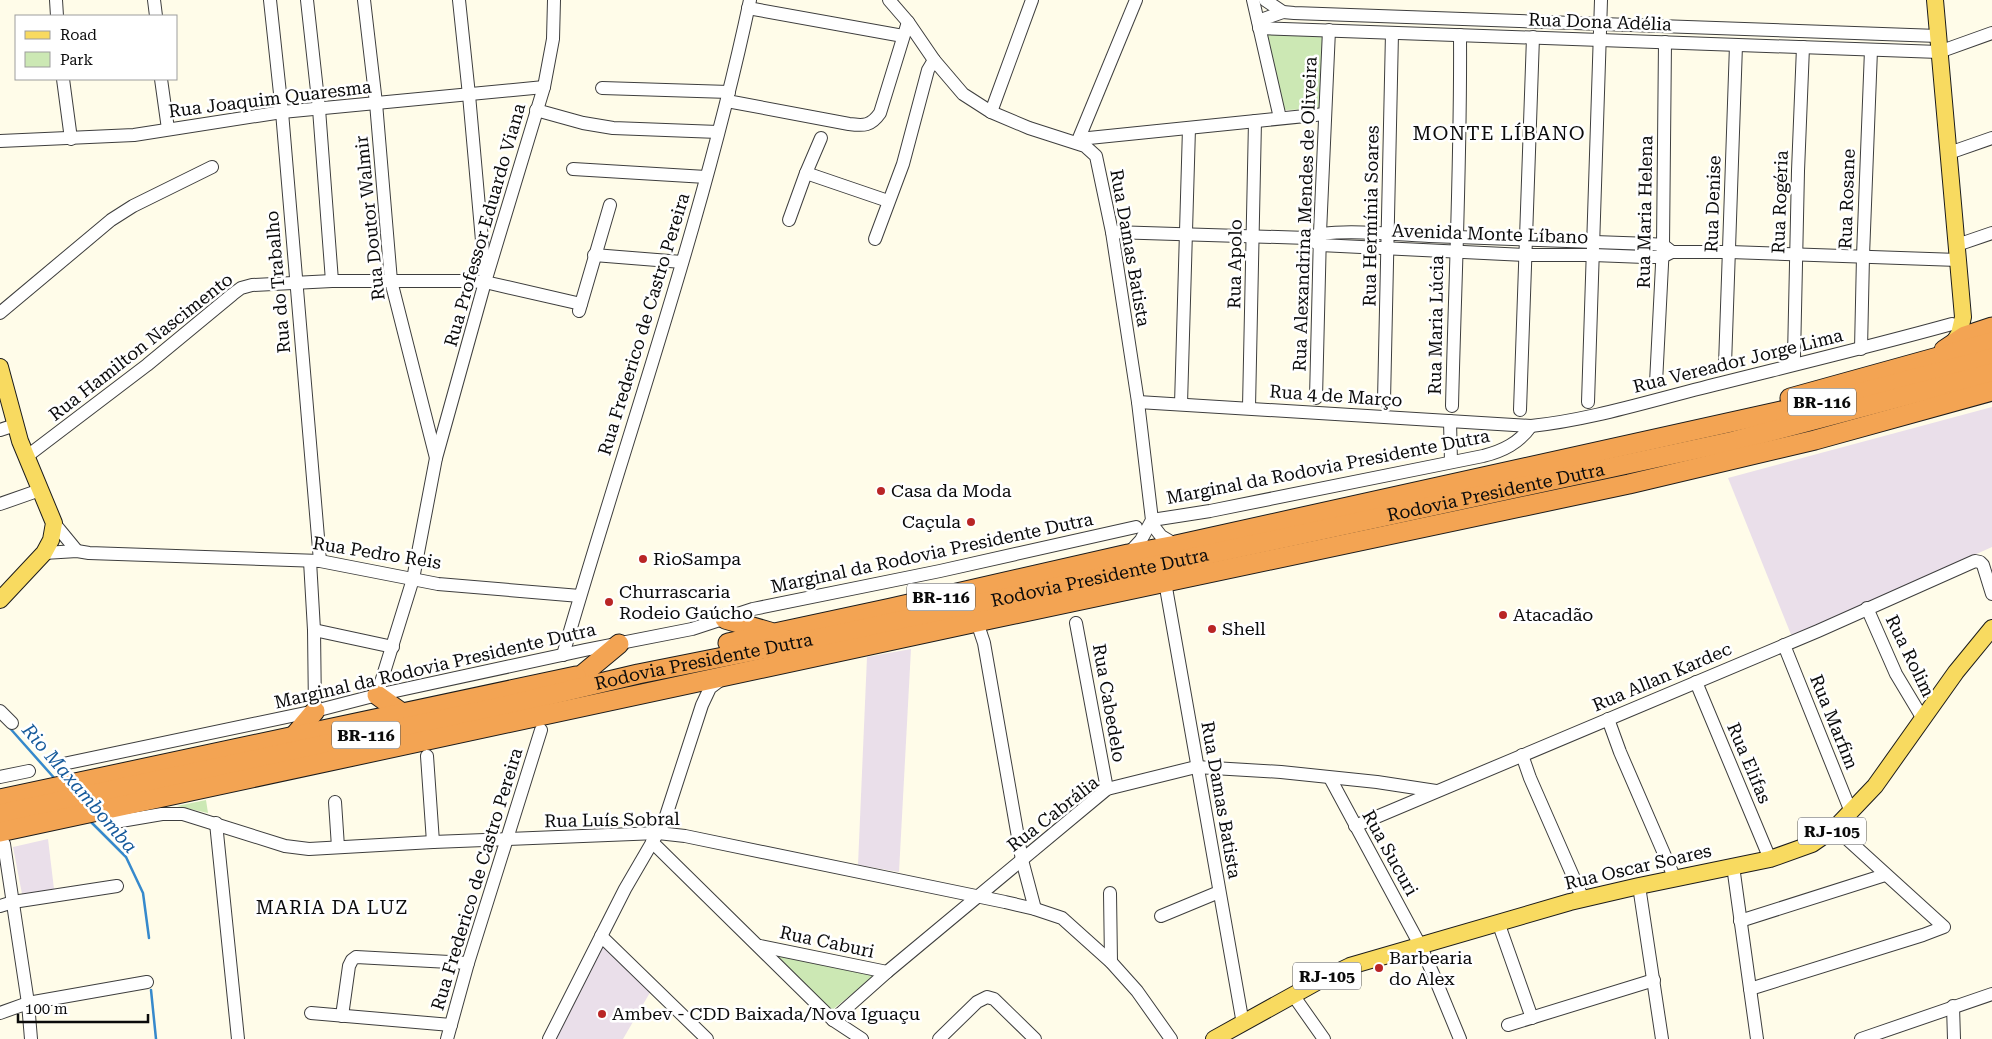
<svg xmlns="http://www.w3.org/2000/svg" width="1992" height="1039" viewBox="0 0 1992 1039" font-family="'Roboto Serif',serif">
<style>
.industrial{fill:#eadfea}
.green{fill:#cce8b4}
.lines{fill:none;stroke-linecap:round;stroke-linejoin:round}
.stream{stroke:#3689cc;stroke-width:2.5}
.minor-casing{stroke:#3e3e3e;stroke-width:14}
.major-casing{stroke:#1c1c1c;stroke-width:18}
.highway-casing{stroke:#1c1c1c;stroke-width:21}
.minor{stroke:#fff;stroke-width:12}
.major{stroke:#f8da60;stroke-width:16}
.highway{stroke:#f3a453;stroke-width:19}
.poi-dot{fill:#b92525;stroke:#fff;stroke-width:2}
.labels{text-anchor:middle;stroke-width:5;stroke-linejoin:round;paint-order:stroke}
.shield{fill:#fff;stroke:#545454;stroke-width:1}
.shield-label{font-size:16px;font-weight:bold;fill:#0b0b0b}
.street-label{font-size:18px;fill:#0b0b0b;stroke:#fff}
.poi-label{font-size:18px;fill:#0b0b0b;stroke:#fff;text-anchor:start}
.water-label{font-size:19px;font-style:italic;fill:#165a9b;stroke:#fff}
.neighbourhood-label{font-size:19px;letter-spacing:1px;fill:#0b0b0b;stroke:#fff}
.quarter-label{font-size:20px;letter-spacing:1px;fill:#0b0b0b;stroke:#fff}
</style>
<rect width="100%" height="100%" fill="#fffce9"/>
<!-- industrial -->
<g class="industrial">
<path d="M 1992,407 L 1992,547 L 1792,637 L 1728,478 Z"/>
<path d="M 911,649 L 899,872 L 858,865 L 867,657 Z"/>
<path d="M 48,839 L 54,889 L 22,894 L 13,847 Z"/>
<path d="M 604,943 L 652,989 L 623,1039 L 553,1039 Z"/>
</g>
<!-- green -->
<g class="green">
<path d="M 1267,33 L 1322,34 L 1321,109 L 1284,110 Z"/>
<path d="M 206,800 L 208,813 L 177,806 Z"/>
<path d="M 770,953 L 877,974 L 832,1010 Z"/>
</g>
<g class="lines">
<!-- stream -->
<g class="stream">
<path d="M 8,726 L 56,780"/>
<path d="M 90,821 L 126,857 L 143,893 L 149,938"/>
<path d="M 151,990 L 156,1039"/>
</g>
<defs>
<g id="minor">
<path d="M 56,0 L 57,16"/>
<path d="M 154,0 L 156,16"/>
<path d="M 270,0 L 282,112 L 320,561"/>
<path d="M 307,0 L 319,109 L 332,281"/>
<path d="M 364,0 L 376,103 L 391,281 L 436,458"/>
<path d="M 459,0 L 469,95 L 485,274"/>
<path d="M 889,0 L 908,22 L 934,60 L 963,94 L 991,112 L 1029,128 L 1085,146 L 1096,156 L 1112,232 L 1138,402 L 1152,520 L 1141,540 L 1128,554"/>
<path d="M 1253,0 L 1280,118"/>
<path d="M 1265,0 L 1283,12 L 1294,13 L 1938,36"/>
<path d="M 748,8 L 903,36"/>
<path d="M 1258,21 L 1283,12"/>
<path d="M 1259,28 L 1939,52 L 1992,33"/>
<path d="M 63,79 L 71,139"/>
<path d="M 161,79 L 168,129"/>
<path d="M 602,88 L 729,92"/>
<path d="M 727,101 L 849,124 C 864,126 871,126 880,113 L 908,22"/>
<path d="M 536,110 L 583,123 L 613,128 L 718,132"/>
<path d="M 991,112 L 1032,0"/>
<path d="M 1079,139 L 1325,114"/>
<path d="M 0,141 L 134,135 L 282,112 L 544,87"/>
<path d="M 1077,143 L 1136,0"/>
<path d="M 1949,153 L 1992,138"/>
<path d="M 573,169 L 706,177"/>
<path d="M 806,173 L 888,201"/>
<path d="M 789,220 L 806,173 L 821,138"/>
<path d="M 1112,232 L 1308,238 C 1327,227 1403,235 1429,236 C 1502,239 1576,242 1650,244 L 1663,245 L 1672,252"/>
<path d="M 1308,238 L 1320,245 L 1525,255 L 1593,255 L 1645,257 L 1662,257 L 1672,252 L 1730,252 L 1958,260"/>
<path d="M 875,239 L 903,164 L 928,70 L 934,60"/>
<path d="M 1957,245 L 1992,233"/>
<path d="M 594,255 L 682,262"/>
<path d="M 579,311 L 610,205"/>
<path d="M 0,313 L 111,220 L 133,206 L 212,167"/>
<path d="M 1861,349 L 1863,256 L 1871,50"/>
<path d="M 1794,357 L 1798,171 L 1803,47"/>
<path d="M 1725,365 L 1736,45"/>
<path d="M 1656,383 L 1663,245 L 1665,42"/>
<path d="M 1316,398 L 1320,233 L 1329,30"/>
<path d="M 1384,401 L 1392,33"/>
<path d="M 1138,402 L 1531,426 C 1589,420 1646,402 1702,388 C 1785,367 1869,347 1952,324"/>
<path d="M 1588,402 L 1601,0"/>
<path d="M 1181,404 L 1189,128"/>
<path d="M 1452,406 C 1455,282 1461,158 1460,35"/>
<path d="M 1249,407 L 1255,121"/>
<path d="M 1520,410 L 1533,37"/>
<path d="M 1450,421 L 1451,462"/>
<path d="M 0,430 L 15,425"/>
<path d="M 26,457 L 147,365 L 233,294 L 241,288 L 252,285 L 332,281 L 462,281 L 485,282 L 581,304"/>
<path d="M 0,504 L 40,490"/>
<path d="M 1152,520 L 1210,511 L 1483,456 C 1503,451 1519,443 1531,426"/>
<path d="M 54,523 L 77,551"/>
<path d="M 1151,523 L 1161,536 L 1176,545"/>
<path d="M 44,553 L 77,551 L 89,553 L 320,561 L 438,584 L 580,596"/>
<path d="M 310,561 L 314,630 L 315,711"/>
<path d="M 1165,582 L 1243,1024"/>
<path d="M 1867,608 L 1896,674 L 1923,719"/>
<path d="M 977,622 L 984,643 L 1022,860 L 1035,909"/>
<path d="M 1076,623 L 1107,789"/>
<path d="M 314,630 L 393,647"/>
<path d="M 1784,645 L 1851,812"/>
<path d="M 563,655 C 626,437 703,222 750,0"/>
<path d="M 1696,682 L 1770,859"/>
<path d="M 377,695 L 413,579 L 436,458 L 485,282 L 544,87 L 553,39 L 554,0"/>
<path d="M 0,711 L 12,723"/>
<path d="M 1608,719 L 1620,752 L 1675,879"/>
<path d="M 1522,755 L 1530,778 L 1583,899"/>
<path d="M 427,756 L 433,842"/>
<path d="M 63,764 L 315,711 L 377,695 L 585,650 L 692,629 L 753,609 L 940,571 L 1136,527"/>
<path d="M 0,777 L 29,771"/>
<path d="M 1330,778 L 1420,945 L 1434,976 L 1460,1039"/>
<path d="M 335,802 L 338,847"/>
<path d="M 115,822 L 162,814 L 183,814 L 285,846 L 309,849 L 433,842 L 658,833 L 685,836 L 1005,902 L 1035,909 L 1062,918 L 1111,962 L 1137,991 L 1171,1039"/>
<path d="M 216,823 L 238,1039"/>
<path d="M 1355,826 L 1818,631 L 1975,561 L 1980,562 L 1983,565 L 1992,594"/>
<path d="M 652,842 L 833,1020 L 862,1039"/>
<path d="M 0,845 L 4,844 L 28,1003 L 31,1039"/>
<path d="M 1733,866 L 1757,1039"/>
<path d="M 1639,886 L 1662,1039"/>
<path d="M 1110,893 L 1111,962"/>
<path d="M 0,906 L 13,902 L 117,886"/>
<path d="M 1161,916 L 1219,892"/>
<path d="M 1740,921 L 1885,875"/>
<path d="M 1498,922 L 1532,1018"/>
<path d="M 601,936 L 707,1039"/>
<path d="M 760,946 L 887,972"/>
<path d="M 1750,989 L 1923,935 L 1944,927 L 1835,828"/>
<path d="M 1293,995 L 1324,1039"/>
<path d="M 1953,1006 L 1954,1039"/>
<path d="M 0,1013 L 28,1003 L 147,982"/>
<path d="M 311,1013 L 451,1025"/>
<path d="M 342,1016 L 349,966 L 352,960 L 356,957 L 468,963"/>
<path d="M 833,1020 L 887,972 L 1107,789 L 1196,767 L 1281,772 L 1377,782 L 1436,791"/>
<path d="M 1508,1025 L 1654,980"/>
<path d="M 447,1039 L 468,963 L 541,730"/>
<path d="M 549,1039 L 625,889 L 664,822 L 702,705 L 710,688 L 722,679"/>
<path d="M 939,1039 L 977,1002 L 987,997 L 994,999 L 1035,1039"/>
<path d="M 1861,1039 L 1992,994"/>
</g>
<g id="major">
<path d="M 1935,0 L 1963,317 L 1959,334 L 1954,342"/>
<path d="M 0,367 L 20,441 L 54,523 L 51,540 L 44,553 L 0,600"/>
<path d="M 1214,1039 L 1317,982 L 1350,966 L 1570,902 L 1639,886 L 1770,859 L 1812,844 L 1835,828 L 1875,786 L 1956,672 L 1992,628"/>
</g>
<g id="highway">
<path d="M 1944,350 L 1965,336 L 1992,327"/>
<path d="M 1790,398 L 1992,342"/>
<path d="M 725,619 L 770,632"/>
<path d="M 728,643 L 891,608 L 1128,554 L 1176,545 L 1844,397 L 1992,358"/>
<path d="M 583,674 L 619,644"/>
<path d="M 377,695 L 402,713"/>
<path d="M 294,736 L 315,711"/>
<path d="M 0,799 L 576,676"/>
<path id="s1" d="M 0,814 L 495,708 L 638,674 L 834,635 L 1734,441 L 1992,373"/>
<path d="M 0,832 L 991,619 L 1629,484 L 1815,440 L 1992,391"/>
</g>
</defs>
<!-- minor casing -->
<use href="#minor" class="minor-casing"/>
<!-- major casing -->
<use href="#major" class="major-casing"/>
<!-- highway casing -->
<use href="#highway" class="highway-casing"/>
<!-- minor -->
<use href="#minor" class="minor"/>
<!-- major -->
<use href="#major" class="major"/>
<!-- highway -->
<use href="#highway" class="highway"/>
</g>
<!-- markers -->
<g class="poi-dot">
<circle cx="881" cy="491" r="5"/>
<circle cx="971" cy="522" r="5"/>
<circle cx="643" cy="559" r="5"/>
<circle cx="609" cy="602" r="5"/>
<circle cx="1503" cy="615" r="5"/>
<circle cx="1212" cy="629" r="5"/>
<circle cx="1379" cy="968" r="5"/>
<circle cx="602" cy="1014" r="5"/>
</g>
<g class="labels">
<!-- shield labels -->
<g class="shield">
<rect x="1788" y="388.5" width="68" height="27" rx="4"/>
<rect x="907" y="583.5" width="68" height="27" rx="4"/>
<rect x="332" y="721.5" width="68" height="27" rx="4"/>
<rect x="1798" y="817.5" width="68" height="27" rx="4"/>
<rect x="1293" y="962.5" width="68" height="27" rx="4"/>
</g>
<g class="shield-label">
<text x="1822" y="408">BR-116</text>
<text x="941" y="603">BR-116</text>
<text x="366" y="741">BR-116</text>
<text x="1832" y="837">RJ-105</text>
<text x="1327" y="982">RJ-105</text>
</g>
<!-- street labels -->
<g class="street-label">
<text transform="translate(1600 22) rotate(2)" y="6">Rua Dona Adélia</text>
<text transform="translate(270 99) rotate(-7)" y="6">Rua Joaquim Quaresma</text>
<text transform="translate(1847 199) rotate(-88)" y="6">Rua Rosane</text>
<text transform="translate(1780 202) rotate(-88)" y="6">Rua Rogéria</text>
<text transform="translate(1713 204) rotate(-88)" y="6">Rua Denise</text>
<text transform="translate(1645 212) rotate(-89)" y="6">Rua Maria Helena</text>
<text transform="translate(1305 214) rotate(-88)" y="6">Rua Alexandrina Mendes de Oliveira</text>
<text transform="translate(1371 216) rotate(-89)" y="6">Rua Hermínia Soares</text>
<text transform="translate(370 218) rotate(-96)" y="6">Rua Doutor Walmir</text>
<text transform="translate(485 225) rotate(-74)" y="6">Rua Professor Eduardo Viana</text>
<text transform="translate(1490 234) rotate(2)" y="6">Avenida Monte Líbano</text>
<text transform="translate(1130 248) rotate(80)" y="6">Rua Damas Batista</text>
<text transform="translate(1235 264) rotate(-89)" y="6">Rua Apolo</text>
<text transform="translate(278 282) rotate(-95)" y="6">Rua do Trabalho</text>
<text transform="translate(644 324) rotate(-73)" y="6">Rua Frederico de Castro Pereira</text>
<text transform="translate(1436 325) rotate(-89)" y="6">Rua Maria Lúcia</text>
<text transform="translate(141 347) rotate(-38)" y="6">Rua Hamilton Nascimento</text>
<text transform="translate(1738 361) rotate(-14)" y="6">Rua Vereador Jorge Lima</text>
<text transform="translate(1336 396) rotate(4)" y="6">Rua 4 de Março</text>
<text transform="translate(1328 467) rotate(-11)" y="6">Marginal da Rodovia Presidente Dutra</text>
<text dy="6" stroke="none"><textPath href="#s1" startOffset="1530">Rodovia Presidente Dutra</textPath></text>
<text transform="translate(377 553) rotate(9)" y="6">Rua Pedro Reis</text>
<text transform="translate(932 553) rotate(-12)" y="6">Marginal da Rodovia Presidente Dutra</text>
<text dy="6" stroke="none"><textPath href="#s1" startOffset="1125">Rodovia Presidente Dutra</textPath></text>
<text transform="translate(1910 656) rotate(64)" y="6">Rua Rolim</text>
<text dy="6" stroke="none"><textPath href="#s1" startOffset="720">Rodovia Presidente Dutra</textPath></text>
<text transform="translate(435 666) rotate(-13)" y="6">Marginal da Rodovia Presidente Dutra</text>
<text transform="translate(1662 677) rotate(-23)" y="6">Rua Allan Kardec</text>
<text transform="translate(1109 703) rotate(80)" y="6">Rua Cabedelo</text>
<text transform="translate(1834 722) rotate(68)" y="6">Rua Marfim</text>
<text transform="translate(1749 763) rotate(67)" y="6">Rua Elifas</text>
<text transform="translate(1221 800) rotate(80)" y="6">Rua Damas Batista</text>
<text transform="translate(1053 814) rotate(-38)" y="6">Rua Cabrália</text>
<text transform="translate(612 820) rotate(-1)" y="6">Rua Luís Sobral</text>
<text transform="translate(1390 853) rotate(61)" y="6">Rua Sucuri</text>
<text transform="translate(1638 867) rotate(-13)" y="6">Rua Oscar Soares</text>
<text transform="translate(477 879) rotate(-73)" y="6">Rua Frederico de Castro Pereira</text>
<text transform="translate(827 942) rotate(12)" y="6">Rua Caburi</text>
</g>
<!-- poi labels -->
<g class="poi-label">
<text x="891" y="497">Casa da Moda</text>
<text x="961" y="528" text-anchor="end">Caçula</text>
<text x="653" y="565">RioSampa</text>
<text x="619" y="598">Churrascaria<tspan x="619" dy="21">Rodeio Gaúcho</tspan></text>
<text x="1513" y="621">Atacadão</text>
<text x="1222" y="635">Shell</text>
<text x="1389" y="964">Barbearia<tspan x="1389" dy="21">do Alex</tspan></text>
<text x="612" y="1020">Ambev - CDD Baixada/Nova Iguaçu</text>
</g>
<!-- water labels -->
<g class="water-label">
<text transform="translate(80 788) rotate(49)" y="7">Rio Maxambomba</text>
</g>
<!-- neighbourhood labels -->
<g class="neighbourhood-label">
<text x="332" y="914">MARIA DA LUZ</text>
</g>
<!-- quarter labels -->
<g class="quarter-label">
<text x="1499" y="140">MONTE LÍBANO</text>
</g>
</g>
<!-- legend -->
<rect x="15" y="15" width="162" height="65" fill="#ffffff" stroke="#9d9d9d"/>
<rect x="25" y="31" width="25" height="8" fill="#f8da60" stroke="#9d9d9d"/>
<text x="60" y="40" font-size="15" fill="#0b0b0b">Road</text>
<rect x="25" y="52" width="25" height="15" fill="#cce8b4" stroke="#9d9d9d"/>
<text x="60" y="65" font-size="15" fill="#0b0b0b">Park</text>
<!-- scale -->
<path d="M18 1014v8h130v-8" fill="none" stroke="#0b0b0b" stroke-width="2.5"/>
<text x="25" y="1014" font-size="15" fill="#0b0b0b" stroke="#ffffff" stroke-width="4" paint-order="stroke">100 m</text>
</svg>
